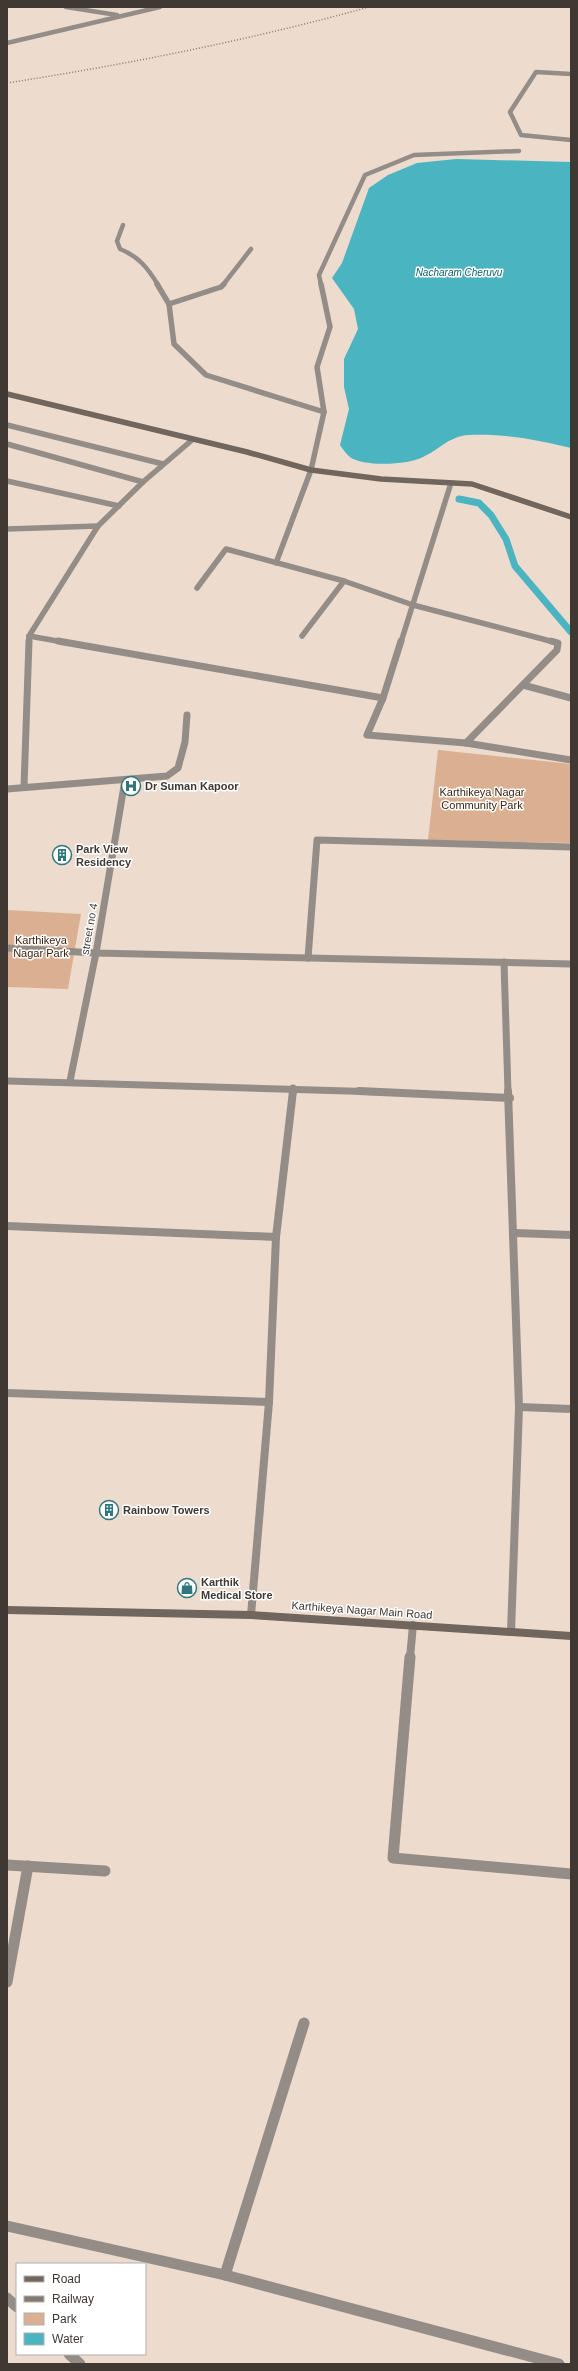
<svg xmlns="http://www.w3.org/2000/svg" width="578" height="2371" viewBox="0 0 578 2371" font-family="Helvetica,sans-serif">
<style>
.green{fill:#dbb092}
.water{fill:#4bb4c1}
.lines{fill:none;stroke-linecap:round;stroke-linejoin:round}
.stream{stroke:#4bb4c1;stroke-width:7}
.lane{stroke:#948d87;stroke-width:4.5}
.street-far4{stroke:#948d87;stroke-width:4.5}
.street-far3{stroke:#948d87;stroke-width:5.5}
.street-far2{stroke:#948d87;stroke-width:7}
.street-far1{stroke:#948d87;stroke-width:8}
.street{stroke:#948d87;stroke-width:11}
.secondary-far1{stroke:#70665e;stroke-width:5.5}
.secondary{stroke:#70665e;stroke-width:8}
.rail{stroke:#847970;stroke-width:1.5;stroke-dasharray:1 2;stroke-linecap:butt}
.labels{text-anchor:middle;stroke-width:3;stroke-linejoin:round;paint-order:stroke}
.far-water-label{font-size:10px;font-style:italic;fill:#07626b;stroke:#fff}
.poi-label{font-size:11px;font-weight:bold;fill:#3f3833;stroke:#fff;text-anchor:start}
.park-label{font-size:11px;fill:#3d230f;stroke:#fff}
.street-label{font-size:11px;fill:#3f3833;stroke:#fff}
</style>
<rect width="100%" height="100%" fill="#eddbce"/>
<!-- green -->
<g class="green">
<path d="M 438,750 L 571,764 L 571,843 L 428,840 Z"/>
<path d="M 7,910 L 81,914 L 68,989 L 7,987 Z"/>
</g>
<!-- water -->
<path class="water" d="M 456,159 L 571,162 L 571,448 C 539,440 502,433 469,435 C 449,436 439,450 423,457 C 409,465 363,467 350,457 C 346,454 343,449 340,445 L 349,409 L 344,387 L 344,359 L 358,329 L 354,309 L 332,278 L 342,263 L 369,188 L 388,175 L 417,163 Z"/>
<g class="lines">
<!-- stream -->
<path class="stream" d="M 459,499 L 479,503 L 491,515 L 506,539 L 515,566 L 571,632"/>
<!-- lane -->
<path class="lane" d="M 571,74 L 536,72 L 510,112 L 521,135 L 571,140"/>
<!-- street-far4 -->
<g class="street-far4">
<path d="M 66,7 L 117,15"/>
<path d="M 7,43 L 160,7"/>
<path d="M 123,225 L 117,241 L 120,249 C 138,256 148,268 158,285"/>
<path d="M 223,285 L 251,249"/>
<path d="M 321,285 L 319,275 L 365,175 L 414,155 L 519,151"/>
</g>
<!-- street-far3 -->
<g class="street-far3">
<path d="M 157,284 L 169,304 L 174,344 L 206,375 L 324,412"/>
<path d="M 169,304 L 221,287 L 224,284"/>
<path d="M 7,425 L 163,464"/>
<path d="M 7,444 L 143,482"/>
<path d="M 7,481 L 119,506"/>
<path d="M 7,529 L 98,526"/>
<path d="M 276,563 L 311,470 L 324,412 L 317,367 L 330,327 L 321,284"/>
<path d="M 197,588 L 226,549 L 344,581 L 413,605 L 554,642"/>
<path d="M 29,636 L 63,642"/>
<path d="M 302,636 L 344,581"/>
<path d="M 29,642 L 29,636 L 98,526 L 143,482 L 192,440"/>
<path d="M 401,642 L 451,483"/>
</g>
<!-- street-far2 -->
<g class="street-far2">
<path d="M 58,641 L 383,698"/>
<path d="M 401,641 L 383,698 L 367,735 L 466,743 L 571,760"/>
<path d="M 523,685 L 571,698"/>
<path d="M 466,743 L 557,650 L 558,643 L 551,641"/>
<path d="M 24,787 L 29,641"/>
<path d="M 7,789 L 167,776 L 178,768 L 185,742 L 187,715"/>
<path d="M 7,948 L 96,953 L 571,964"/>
<path d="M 308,958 L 317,840 L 571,847"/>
<path d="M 504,962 L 508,1092"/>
<path d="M 7,1081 L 381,1092"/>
<path d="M 70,1081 L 96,953 L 125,780"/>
<path d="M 293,1092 L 293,1088"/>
</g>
<!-- street-far1 -->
<g class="street-far1">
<path d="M 359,1091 L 510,1098"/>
<path d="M 508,1091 L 519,1407 L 511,1632"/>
<path d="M 7,1226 L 276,1237"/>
<path d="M 515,1233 L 571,1235"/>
<path d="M 7,1393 L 269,1402"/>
<path d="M 519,1407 L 571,1409"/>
<path d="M 251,1615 L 269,1402 L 276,1237 L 293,1091"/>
<path d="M 410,1658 L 413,1625"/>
</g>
<!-- street -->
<g class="street">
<path d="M 410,1657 L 393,1858 L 571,1874"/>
<path d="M 7,1865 L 105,1871"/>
<path d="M 7,1982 L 28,1866"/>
<path d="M 7,2226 L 225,2275 L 559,2364"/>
<path d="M 225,2275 L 304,2023"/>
<path d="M 7,2298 L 17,2307"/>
<path d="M 69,2354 L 80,2364"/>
</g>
<!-- secondary-far1 -->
<path class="secondary-far1" d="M 7,394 L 247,452 L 311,470 L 381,479 L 472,484 L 571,517"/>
<!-- secondary -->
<path class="secondary" d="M 7,1610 L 251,1615 L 571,1636"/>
<!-- rail -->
<path class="rail" d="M 7,83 C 129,64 250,40 369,7"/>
</g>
<!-- icons -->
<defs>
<symbol id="hospital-ring" viewBox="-11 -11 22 22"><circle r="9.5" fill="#fff" stroke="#2e777f" stroke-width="1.5"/><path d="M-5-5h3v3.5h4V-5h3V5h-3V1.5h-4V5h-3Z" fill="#2e777f"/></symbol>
<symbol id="building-ring" viewBox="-11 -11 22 22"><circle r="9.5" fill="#fff" stroke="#2e777f" stroke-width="1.5"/><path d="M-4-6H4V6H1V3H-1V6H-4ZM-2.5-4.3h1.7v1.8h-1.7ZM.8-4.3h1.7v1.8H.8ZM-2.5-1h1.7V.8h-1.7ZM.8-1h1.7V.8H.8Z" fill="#2e777f"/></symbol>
<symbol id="shop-ring" viewBox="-11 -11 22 22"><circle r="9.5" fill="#fff" stroke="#2e777f" stroke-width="1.5"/><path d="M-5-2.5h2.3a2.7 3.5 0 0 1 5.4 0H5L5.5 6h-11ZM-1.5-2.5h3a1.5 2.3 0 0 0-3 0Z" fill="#2e777f"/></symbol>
</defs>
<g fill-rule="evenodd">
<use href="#hospital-ring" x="120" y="775" width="22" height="22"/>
<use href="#building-ring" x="51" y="844" width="22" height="22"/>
<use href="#building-ring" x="98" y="1499" width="22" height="22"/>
<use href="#shop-ring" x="176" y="1577" width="22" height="22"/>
</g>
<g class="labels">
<!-- far-water labels -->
<g class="far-water-label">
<text x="459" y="276">Nacharam Cheruvu</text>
</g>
<!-- poi labels -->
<g class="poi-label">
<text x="145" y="790">Dr Suman Kapoor</text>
<text x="76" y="853">Park View<tspan x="76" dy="13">Residency</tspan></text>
<text x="123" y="1514">Rainbow Towers</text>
<text x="201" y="1586">Karthik<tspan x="201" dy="13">Medical Store</tspan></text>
</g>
<!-- park labels -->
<g class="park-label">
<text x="482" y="796">Karthikeya Nagar<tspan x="482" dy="13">Community Park</tspan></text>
<text x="41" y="944">Karthikeya<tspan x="41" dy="13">Nagar Park</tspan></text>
</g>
<!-- street labels -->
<g class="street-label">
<text transform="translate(89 929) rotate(-80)" y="4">street no 4</text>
<text transform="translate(362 1610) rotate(4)" y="4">Karthikeya Nagar Main Road</text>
</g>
</g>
<!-- border -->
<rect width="578" height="2371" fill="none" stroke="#3f3833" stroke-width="16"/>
<!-- legend -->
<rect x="16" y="2263" width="130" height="92" fill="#ffffff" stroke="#b2afad"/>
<rect x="24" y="2276" width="20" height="6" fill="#70665e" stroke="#b2afad"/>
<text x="52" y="2283" font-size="12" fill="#3f3833">Road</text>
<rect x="24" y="2296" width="20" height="6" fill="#847970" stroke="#b2afad"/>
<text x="52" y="2303" font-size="12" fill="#3f3833">Railway</text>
<rect x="24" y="2313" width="20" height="12" fill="#dbb092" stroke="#b2afad"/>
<text x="52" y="2323" font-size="12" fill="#3f3833">Park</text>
<rect x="24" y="2333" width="20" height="12" fill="#4bb4c1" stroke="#b2afad"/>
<text x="52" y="2343" font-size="12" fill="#3f3833">Water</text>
</svg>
